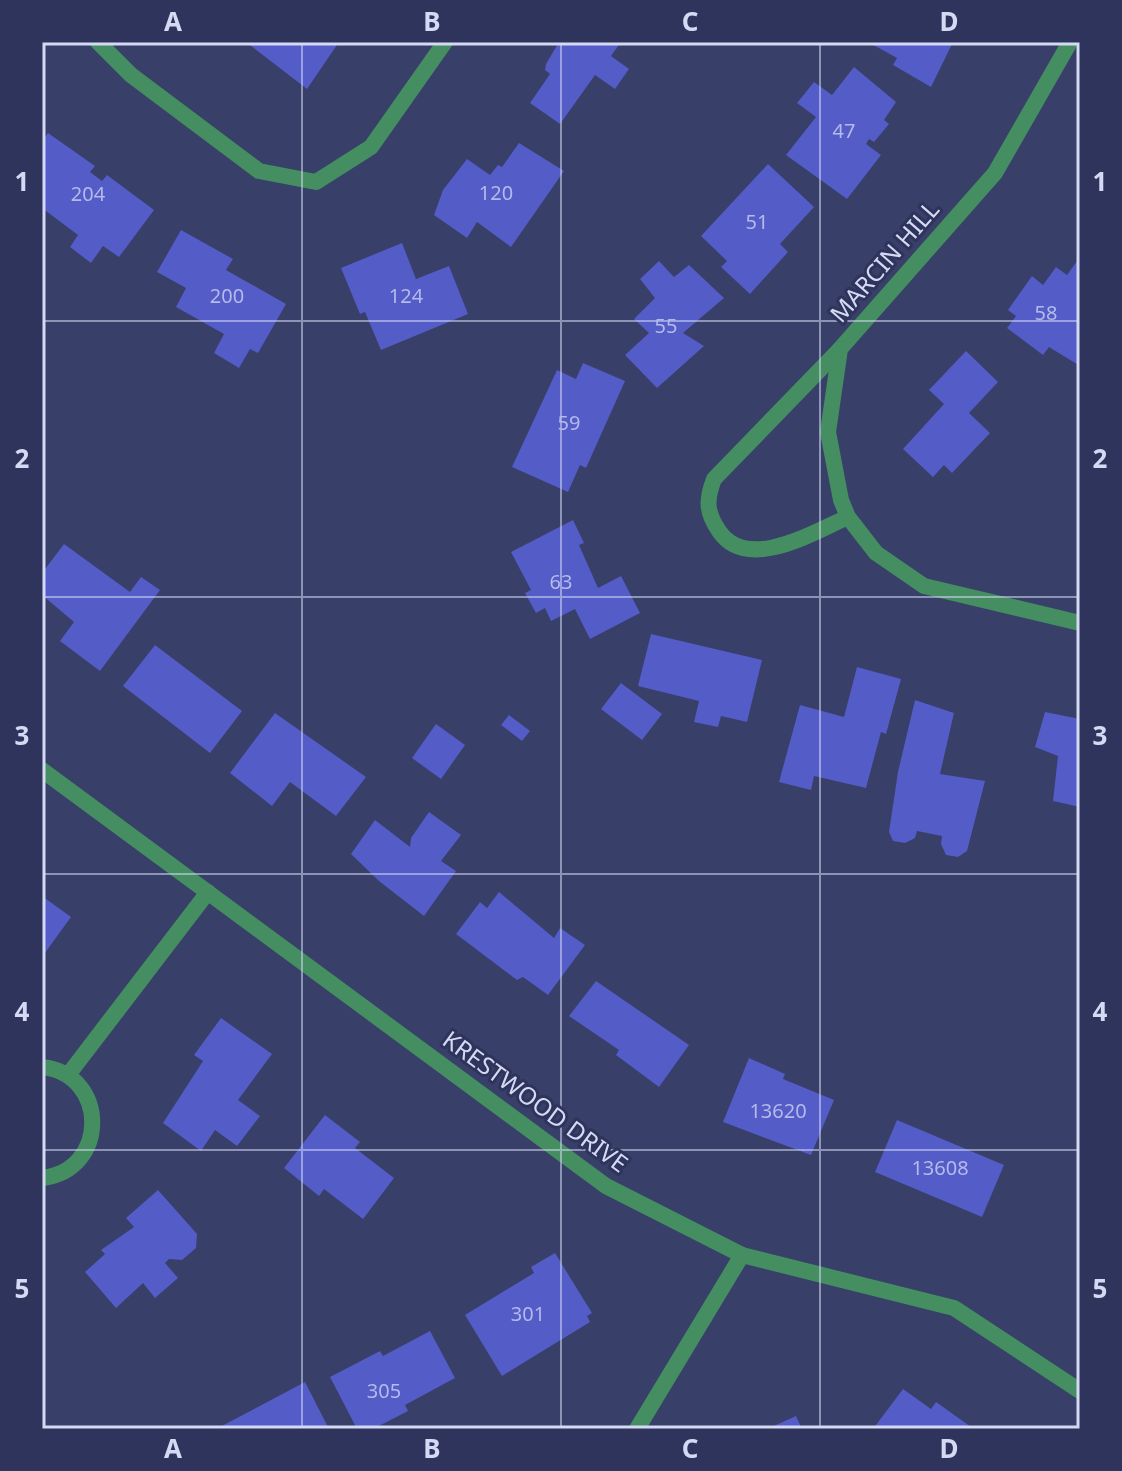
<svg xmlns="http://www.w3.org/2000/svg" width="1122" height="1471" viewBox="0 0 1122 1471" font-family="'Noto Sans',sans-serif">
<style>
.building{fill:#535cc7}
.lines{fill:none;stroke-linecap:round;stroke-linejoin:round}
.minor{stroke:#448e62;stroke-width:16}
.grid{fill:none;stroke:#d5daf4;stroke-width:2;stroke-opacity:0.55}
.labels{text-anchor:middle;stroke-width:6;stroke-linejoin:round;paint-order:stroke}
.number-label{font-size:20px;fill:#b4bae9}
.street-label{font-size:24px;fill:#d5daf4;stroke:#2e345c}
.neatline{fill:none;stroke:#d5daf4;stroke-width:3}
.grid-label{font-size:26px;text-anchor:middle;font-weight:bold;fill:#d5daf4}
</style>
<rect width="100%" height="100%" fill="#383f68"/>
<!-- building -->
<g class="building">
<path d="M 246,42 L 339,42 L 307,89 Z"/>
<path d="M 559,42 L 621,42 L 611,56 L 629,69 L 615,89 L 595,75 L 560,124 L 530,103 L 550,74 L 545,70 L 546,64 Z"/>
<path d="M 868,42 L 953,42 L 931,87 L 893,65 L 897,58 Z"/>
<path d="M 854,67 L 896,102 L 884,120 L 889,124 L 874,142 L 869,139 L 866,144 L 881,155 L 847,199 L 786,155 L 816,117 L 797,103 L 814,82 L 832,95 Z"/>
<path d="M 48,133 L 95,166 L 90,172 L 102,181 L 107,175 L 154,210 L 119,257 L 103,246 L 91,263 L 70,247 L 78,235 L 42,208 L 42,141 Z"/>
<path d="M 519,143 L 564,171 L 511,247 L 477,222 L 467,238 L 434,215 L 443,190 L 467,159 L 490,175 L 498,165 L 502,167 Z"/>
<path d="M 768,164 L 814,207 L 780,244 L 788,252 L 750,294 L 721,267 L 727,261 L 701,236 Z"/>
<path d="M 181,230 L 233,259 L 226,270 L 286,304 L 258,353 L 250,349 L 239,368 L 214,353 L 224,334 L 176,307 L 186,288 L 157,272 Z"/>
<path d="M 402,243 L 416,279 L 449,266 L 468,314 L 381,350 L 365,312 L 360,314 L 341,268 Z"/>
<path d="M 1080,257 L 1080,366 L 1049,347 L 1043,355 L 1007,328 L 1016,316 L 1008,310 L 1032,276 L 1043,285 L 1056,267 L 1067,275 Z"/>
<path d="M 659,261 L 674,277 L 689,265 L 724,298 L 683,333 L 704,346 L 657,388 L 625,355 L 649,333 L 634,319 L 655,298 L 640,279 Z"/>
<path d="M 966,351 L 998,382 L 969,413 L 990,433 L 952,473 L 944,465 L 933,477 L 903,449 L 944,404 L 929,390 Z"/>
<path d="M 583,363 L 625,381 L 586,468 L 580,465 L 568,492 L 512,467 L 557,370 L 576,379 Z"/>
<path d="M 573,520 L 584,543 L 579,545 L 598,588 L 621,576 L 640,613 L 590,639 L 575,609 L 551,621 L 545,608 L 536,613 L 525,593 L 531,590 L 511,552 Z"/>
<path d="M 64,544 L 130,592 L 141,577 L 160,590 L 100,671 L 60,641 L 74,622 L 42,595 L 42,573 Z"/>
<path d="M 651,634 L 762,660 L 747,722 L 721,716 L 718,727 L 694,722 L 699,701 L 638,686 Z"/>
<path d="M 155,645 L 242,711 L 210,753 L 123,686 Z"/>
<path d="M 857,667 L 901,679 L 886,734 L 881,732 L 866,788 L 814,776 L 811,790 L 779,782 L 800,705 L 844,717 Z"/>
<path d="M 621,683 L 662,714 L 642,740 L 601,709 Z"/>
<path d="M 915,700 L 954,713 L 940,774 L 985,781 L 967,851 L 958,857 L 946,855 L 941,844 L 942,836 L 917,831 L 915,838 L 905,843 L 893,841 L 889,832 L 898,772 Z"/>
<path d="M 1045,712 L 1080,719 L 1080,807 L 1053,801 L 1058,756 L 1035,747 Z"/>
<path d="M 275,713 L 366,777 L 336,816 L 290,782 L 272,806 L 230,773 Z"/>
<path d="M 509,715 L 530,731 L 522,741 L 501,725 Z"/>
<path d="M 436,724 L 465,745 L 441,779 L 412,758 Z"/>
<path d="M 429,812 L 461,835 L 441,861 L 456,871 L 424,916 L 379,881 L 351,854 L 375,820 L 410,847 L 411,838 Z"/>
<path d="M 499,892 L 554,938 L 560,928 L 585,945 L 548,995 L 523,977 L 517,980 L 456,934 L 480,902 L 487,908 Z"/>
<path d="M 42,896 L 71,917 L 42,957 Z"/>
<path d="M 596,981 L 689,1045 L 659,1087 L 616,1055 L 619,1050 L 569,1016 Z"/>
<path d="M 221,1018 L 272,1054 L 238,1100 L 260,1116 L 237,1146 L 215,1130 L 201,1151 L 163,1123 L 203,1061 L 194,1055 Z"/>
<path d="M 749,1058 L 785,1074 L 783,1079 L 834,1100 L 811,1155 L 723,1122 Z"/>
<path d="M 325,1115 L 360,1142 L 355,1148 L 394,1178 L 363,1219 L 324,1189 L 319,1196 L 284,1168 Z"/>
<path d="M 897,1120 L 1004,1165 L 982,1217 L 875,1172 Z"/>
<path d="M 158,1190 L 197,1234 L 196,1248 L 182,1260 L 169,1259 L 165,1263 L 178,1278 L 155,1298 L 143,1283 L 116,1308 L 85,1272 L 105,1254 L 101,1250 L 134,1227 L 126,1218 Z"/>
<path d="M 555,1253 L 592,1313 L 587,1316 L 590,1322 L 502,1376 L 465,1315 L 534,1273 L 531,1267 Z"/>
<path d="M 430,1331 L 455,1378 L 405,1405 L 408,1411 L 373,1429 L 357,1429 L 330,1377 L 380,1351 L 383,1356 Z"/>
<path d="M 305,1382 L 329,1429 L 216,1429 Z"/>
<path d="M 903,1389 L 931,1409 L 936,1402 L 974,1429 L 873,1429 Z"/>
<path d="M 796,1416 L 802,1429 L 767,1429 Z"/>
</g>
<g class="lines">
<!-- minor -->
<g class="minor">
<path d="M 98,42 L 131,75 L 259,171 L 316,182 L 371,147 L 445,42"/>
<path d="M 1070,42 L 995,173 L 840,349 L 828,432 L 841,500 L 848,517 L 876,553 L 924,586 L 1080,623"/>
<path d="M 840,349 L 714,479 C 706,500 706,512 719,531 C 747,573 814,532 848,517"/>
<path d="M 42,770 L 606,1186 L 742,1255 L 954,1308 L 1080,1391"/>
<path d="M 42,1067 C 109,1074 109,1171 42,1178"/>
<path d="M 68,1075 L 208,892"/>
<path d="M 637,1429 L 742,1255"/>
</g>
</g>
<!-- grid -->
<path class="grid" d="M 302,42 L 302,1429M 561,42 L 561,1429M 820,42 L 820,1429M 42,321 L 1080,321M 42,597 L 1080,597M 42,874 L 1080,874M 42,1150 L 1080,1150"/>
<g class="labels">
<!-- number labels -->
<g class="number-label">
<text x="844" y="138">47</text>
<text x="496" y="200">120</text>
<text x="88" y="201">204</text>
<text x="757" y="229">51</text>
<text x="227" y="303">200</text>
<text x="406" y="303">124</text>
<text x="1046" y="320">58</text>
<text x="666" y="333">55</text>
<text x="569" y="430">59</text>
<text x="561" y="589">63</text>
<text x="778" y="1118">13620</text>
<text x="940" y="1175">13608</text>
<text x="528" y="1321">301</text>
<text x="384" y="1398">305</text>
</g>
<!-- street labels -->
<g class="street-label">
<text transform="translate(885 262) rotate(-49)" y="8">MARCIN HILL</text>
<text transform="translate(535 1102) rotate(36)" y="8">KRESTWOOD DRIVE</text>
</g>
</g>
<!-- border -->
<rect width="1122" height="1471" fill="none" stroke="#2e345c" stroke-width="88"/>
<rect x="44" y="44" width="1034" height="1383" class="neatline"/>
<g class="grid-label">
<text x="173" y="31">A</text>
<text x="432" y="31">B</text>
<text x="690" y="31">C</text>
<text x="949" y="31">D</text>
<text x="22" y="191">1</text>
<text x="1100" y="191">1</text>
<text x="22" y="468">2</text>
<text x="1100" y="468">2</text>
<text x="22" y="745">3</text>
<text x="1100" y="745">3</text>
<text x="22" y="1021">4</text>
<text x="1100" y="1021">4</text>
<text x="22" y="1298">5</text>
<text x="1100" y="1298">5</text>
<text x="173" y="1458">A</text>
<text x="432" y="1458">B</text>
<text x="690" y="1458">C</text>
<text x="949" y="1458">D</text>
</g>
</svg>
